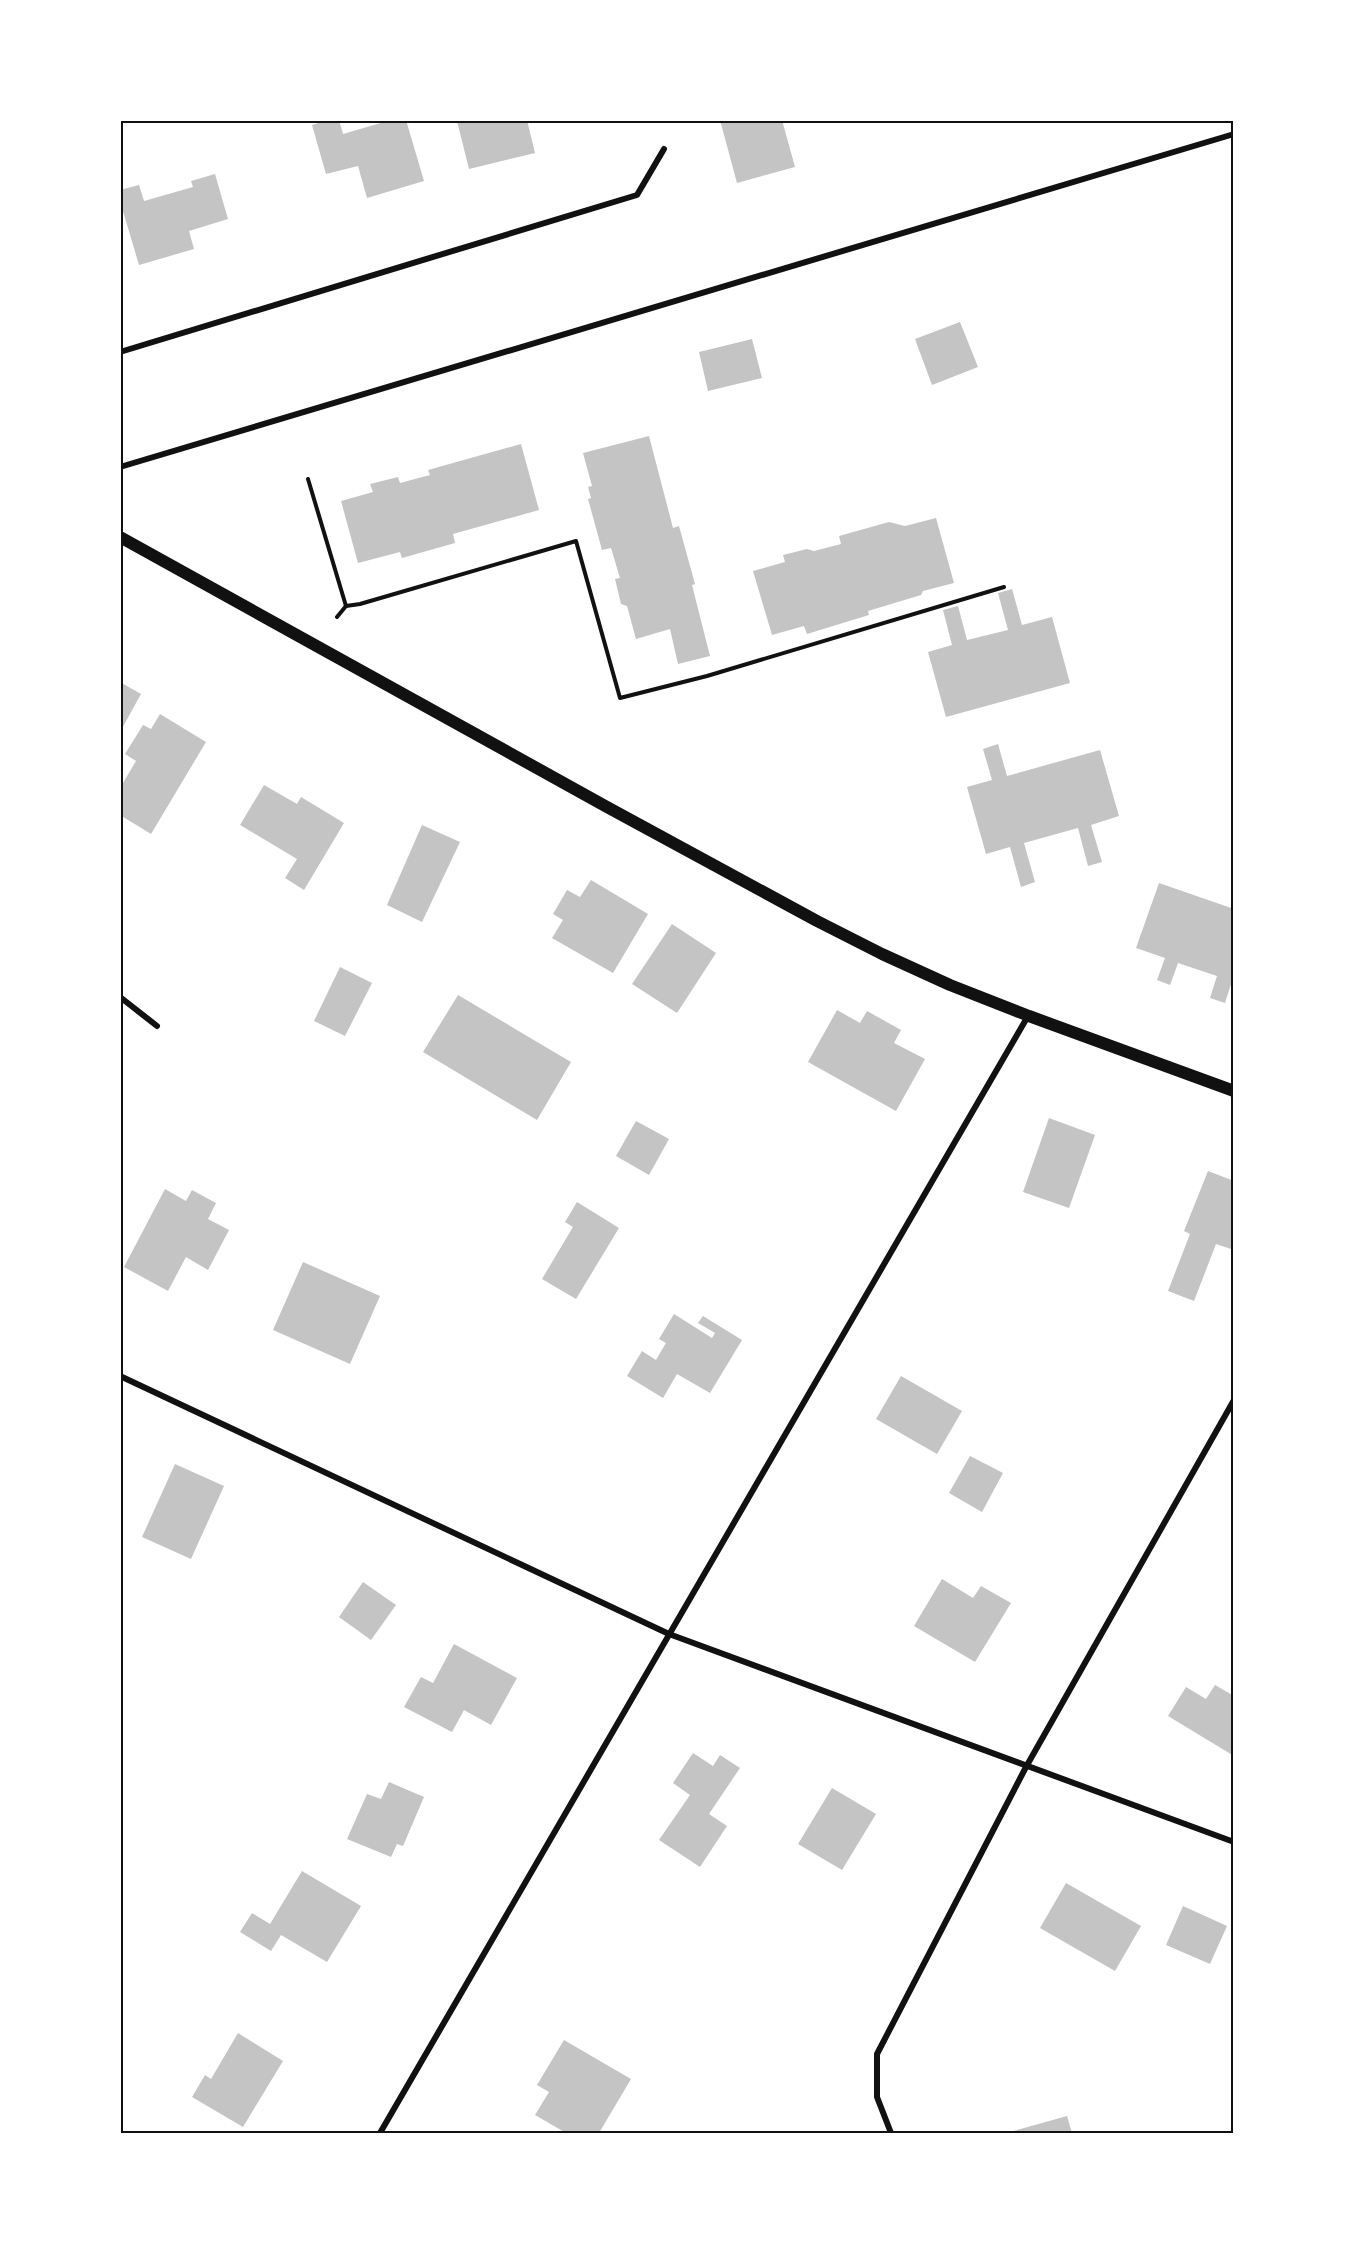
<svg xmlns="http://www.w3.org/2000/svg" width="1354" height="2253" viewBox="0 0 1354 2253" font-family="Overpass,sans-serif">
<style>
.building{fill:#c4c4c4}
.lines{fill:none;stroke-linecap:round;stroke-linejoin:round}
.path{stroke:#111;stroke-width:4}
.minor{stroke:#111;stroke-width:6}
.secondary{stroke:#111;stroke-width:12}
.neatline{fill:none;stroke:#111;stroke-width:2}
</style>
<rect width="100%" height="100%" fill="#fff"/>
<!-- building -->
<g class="building">
<path d="M 328,120 L 339,120 L 343,134 L 391,120 L 406,120 L 424,181 L 367,198 L 358,166 L 326,174 L 312,125 Z"/>
<path d="M 527,120 L 535,153 L 469,169 L 457,121 Z"/>
<path d="M 720,120 L 782,120 L 795,167 L 737,183 Z"/>
<path d="M 215,174 L 228,219 L 189,231 L 194,249 L 139,265 L 120,201 L 120,190 L 139,185 L 144,201 L 193,187 L 191,181 Z"/>
<path d="M 960,322 L 978,367 L 932,385 L 915,339 Z"/>
<path d="M 752,339 L 762,378 L 708,391 L 699,352 Z"/>
<path d="M 649,436 L 673,528 L 679,526 L 695,584 L 692,585 L 710,656 L 678,664 L 670,629 L 636,639 L 627,606 L 621,604 L 615,579 L 620,578 L 611,548 L 602,550 L 588,499 L 591,498 L 588,487 L 592,486 L 583,453 Z"/>
<path d="M 521,444 L 539,510 L 453,534 L 455,543 L 402,558 L 400,552 L 358,563 L 341,501 L 373,492 L 370,484 L 398,477 L 400,483 L 430,475 L 428,470 Z"/>
<path d="M 936,518 L 954,583 L 923,591 L 921,595 L 868,611 L 869,615 L 807,634 L 804,626 L 772,635 L 753,571 L 785,562 L 783,555 L 807,549 L 814,551 L 841,544 L 839,536 L 889,522 L 905,526 Z"/>
<path d="M 1012,589 L 1022,625 L 1052,617 L 1070,683 L 946,717 L 928,652 L 952,645 L 943,610 L 958,606 L 967,640 L 1008,630 L 998,593 Z"/>
<path d="M 120,682 L 141,694 L 120,732 Z"/>
<path d="M 160,714 L 206,742 L 151,834 L 120,815 L 120,788 L 136,761 L 125,754 L 143,725 L 151,729 Z"/>
<path d="M 998,744 L 1007,776 L 1100,750 L 1119,816 L 1091,825 L 1102,862 L 1088,866 L 1078,828 L 1024,843 L 1035,882 L 1021,887 L 1010,847 L 986,854 L 967,787 L 992,780 L 983,749 Z"/>
<path d="M 264,785 L 297,804 L 301,797 L 344,823 L 304,890 L 285,878 L 297,859 L 240,825 Z"/>
<path d="M 422,825 L 460,842 L 422,922 L 387,905 Z"/>
<path d="M 591,880 L 648,914 L 613,973 L 552,938 L 563,920 L 553,914 L 567,890 L 580,897 Z"/>
<path d="M 1159,883 L 1234,909 L 1234,982 L 1232,981 L 1225,1003 L 1210,998 L 1217,976 L 1178,963 L 1170,985 L 1157,980 L 1165,958 L 1136,948 Z"/>
<path d="M 672,924 L 716,953 L 677,1013 L 632,984 Z"/>
<path d="M 340,967 L 372,983 L 345,1036 L 314,1021 Z"/>
<path d="M 458,995 L 571,1062 L 537,1120 L 423,1052 Z"/>
<path d="M 837,1010 L 860,1023 L 867,1011 L 901,1030 L 894,1043 L 925,1059 L 896,1111 L 808,1062 Z"/>
<path d="M 1049,1118 L 1095,1135 L 1069,1208 L 1023,1192 Z"/>
<path d="M 636,1121 L 669,1139 L 649,1175 L 616,1156 Z"/>
<path d="M 1208,1171 L 1234,1181 L 1234,1242 L 1231,1249 L 1216,1244 L 1194,1301 L 1168,1291 L 1190,1234 L 1184,1231 Z"/>
<path d="M 165,1189 L 186,1201 L 192,1190 L 216,1203 L 208,1219 L 229,1230 L 208,1270 L 186,1257 L 168,1291 L 124,1267 Z"/>
<path d="M 577,1202 L 619,1228 L 576,1299 L 542,1279 L 573,1227 L 565,1222 Z"/>
<path d="M 303,1262 L 380,1296 L 350,1364 L 273,1330 Z"/>
<path d="M 674,1314 L 712,1338 L 715,1333 L 698,1323 L 703,1316 L 742,1340 L 710,1393 L 677,1374 L 663,1398 L 627,1376 L 642,1351 L 656,1360 L 666,1343 L 659,1339 Z"/>
<path d="M 901,1376 L 962,1411 L 937,1454 L 876,1419 Z"/>
<path d="M 970,1456 L 1003,1473 L 982,1512 L 949,1493 Z"/>
<path d="M 175,1464 L 224,1486 L 191,1559 L 142,1537 Z"/>
<path d="M 942,1579 L 973,1598 L 981,1586 L 1011,1603 L 975,1662 L 914,1626 Z"/>
<path d="M 363,1582 L 396,1605 L 371,1640 L 339,1617 Z"/>
<path d="M 454,1644 L 517,1678 L 491,1725 L 464,1710 L 452,1732 L 404,1707 L 421,1677 L 433,1683 Z"/>
<path d="M 1215,1685 L 1234,1696 L 1234,1756 L 1168,1716 L 1186,1687 L 1206,1699 Z"/>
<path d="M 693,1753 L 713,1766 L 720,1755 L 740,1768 L 709,1814 L 727,1826 L 700,1867 L 659,1840 L 690,1795 L 673,1783 Z"/>
<path d="M 389,1782 L 424,1797 L 403,1846 L 397,1844 L 391,1857 L 347,1839 L 367,1794 L 381,1799 Z"/>
<path d="M 832,1788 L 876,1814 L 842,1870 L 798,1844 Z"/>
<path d="M 302,1871 L 361,1906 L 327,1962 L 281,1935 L 271,1951 L 240,1932 L 252,1913 L 270,1924 Z"/>
<path d="M 1066,1883 L 1141,1926 L 1115,1971 L 1040,1928 Z"/>
<path d="M 1183,1906 L 1227,1926 L 1210,1964 L 1166,1945 Z"/>
<path d="M 238,2033 L 283,2061 L 243,2127 L 192,2097 L 205,2075 L 211,2079 Z"/>
<path d="M 564,2040 L 631,2079 L 599,2133 L 566,2133 L 535,2115 L 549,2092 L 537,2085 Z"/>
<path d="M 1067,2116 L 1072,2133 L 1011,2133 L 1010,2132 Z"/>
</g>
<g class="lines">
<!-- path -->
<g class="path">
<path d="M 308,479 L 346,606"/>
<path d="M 337,617 L 346,606 L 360,604 L 576,541 L 620,698 L 707,676 L 1004,587"/>
</g>
<!-- minor -->
<g class="minor">
<path d="M 120,352 L 637,195 L 664,149"/>
<path d="M 120,467 L 1234,134"/>
<path d="M 120,997 L 157,1026"/>
<path d="M 120,1376 L 669,1634 L 1234,1842"/>
<path d="M 380,2133 L 1028,1016"/>
<path d="M 891,2133 L 877,2097 L 877,2054 L 1026,1767 L 1234,1400"/>
</g>
<!-- secondary -->
<path class="secondary" d="M 120,537 L 607,807 L 817,921 L 882,954 L 950,985 L 1029,1016 L 1234,1091"/>
</g>
<!-- border -->
<rect width="1354" height="2253" fill="none" stroke="#ffffff" stroke-width="243"/>
<rect x="122" y="122" width="1110" height="2010" class="neatline"/>
</svg>
